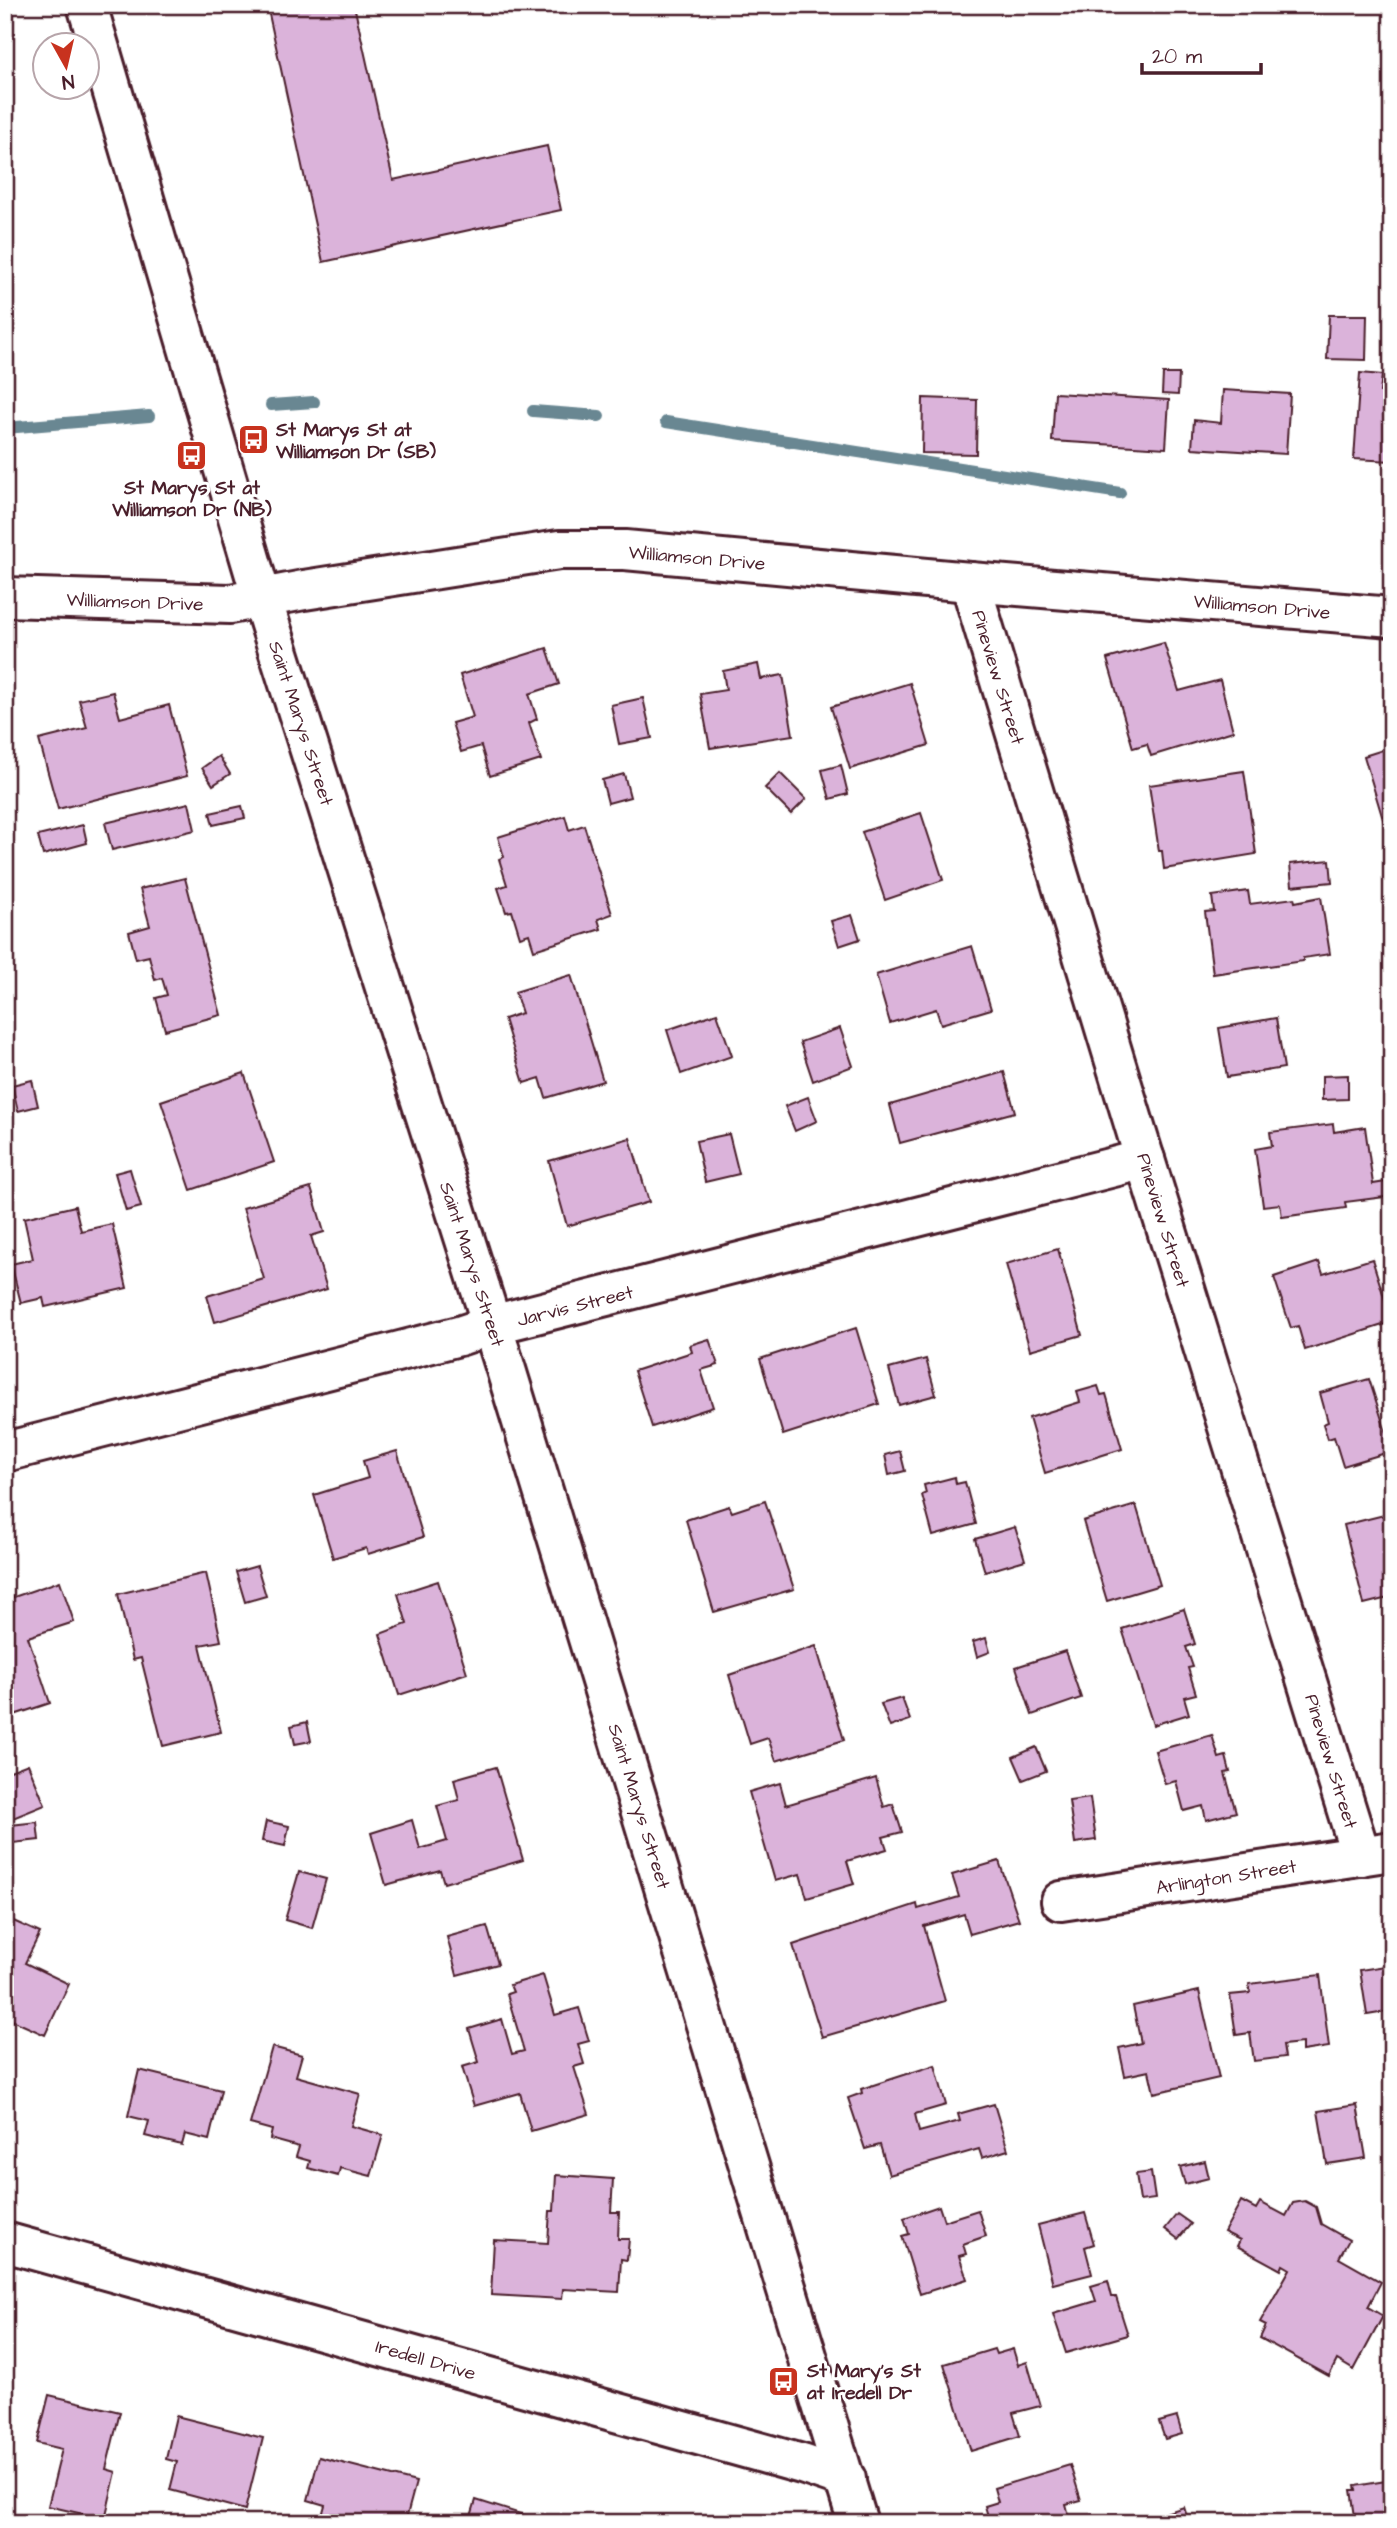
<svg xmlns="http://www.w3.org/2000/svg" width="1397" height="2528" viewBox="0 0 1397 2528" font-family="'Architects Daughter',sans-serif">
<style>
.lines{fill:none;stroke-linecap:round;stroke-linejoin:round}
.stream{stroke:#698792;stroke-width:12}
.building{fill:#dbb3da;stroke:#4a1f2b;stroke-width:2}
.minor-casing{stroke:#4a1f2b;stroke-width:44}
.secondary-casing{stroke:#4a1f2b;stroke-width:44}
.minor{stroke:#fff;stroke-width:38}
.secondary{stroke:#fff;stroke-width:38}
.labels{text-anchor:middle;stroke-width:6;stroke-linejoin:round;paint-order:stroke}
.poi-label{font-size:19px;font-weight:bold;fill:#4a1f2b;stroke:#fff;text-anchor:start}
.street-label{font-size:19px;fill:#4a1f2b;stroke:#fff}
</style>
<rect width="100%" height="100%" fill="#fff"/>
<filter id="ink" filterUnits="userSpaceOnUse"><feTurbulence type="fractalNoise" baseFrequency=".0143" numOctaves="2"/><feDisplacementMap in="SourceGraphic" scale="14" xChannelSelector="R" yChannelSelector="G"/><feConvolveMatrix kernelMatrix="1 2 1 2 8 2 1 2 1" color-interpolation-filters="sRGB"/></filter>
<g filter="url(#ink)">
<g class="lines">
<!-- stream -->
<g class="stream">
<path d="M 271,405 L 314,402"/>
<path d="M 533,411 L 599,416"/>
<path d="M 666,422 L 1120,493"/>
<path d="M 5,428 L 149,416"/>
</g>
</g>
<!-- building -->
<g class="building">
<path d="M 267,5 L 354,5 L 393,180 L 547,146 L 561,210 L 323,262 Z"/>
<path d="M 1329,315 L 1367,315 L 1366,360 L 1327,359 Z"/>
<path d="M 1360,373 L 1382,375 L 1380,392 L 1392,392 L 1392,461 L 1354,459 Z"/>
<path d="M 1163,374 L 1179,374 L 1178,395 L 1162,394 Z"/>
<path d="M 1223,390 L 1290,394 L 1286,454 L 1192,448 L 1194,420 L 1221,423 Z"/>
<path d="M 1055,393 L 1169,400 L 1166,448 L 1052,441 Z"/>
<path d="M 923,398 L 977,400 L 976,454 L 922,453 Z"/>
<path d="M 1164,643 L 1179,691 L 1220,680 L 1233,731 L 1151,756 L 1147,744 L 1133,748 L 1107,659 Z"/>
<path d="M 547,648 L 559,684 L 529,694 L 537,719 L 529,723 L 541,760 L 490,776 L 481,746 L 461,752 L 452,723 L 473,717 L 460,675 Z"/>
<path d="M 758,664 L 761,679 L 783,675 L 793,735 L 710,748 L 700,694 L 726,690 L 723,671 Z"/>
<path d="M 910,683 L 929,745 L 850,769 L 831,707 Z"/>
<path d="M 113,692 L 120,718 L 169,705 L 187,776 L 58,809 L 39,740 L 87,728 L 79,700 Z"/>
<path d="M 643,698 L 652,738 L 619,744 L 611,705 Z"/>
<path d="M 1392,747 L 1392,824 L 1385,826 L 1364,756 Z"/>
<path d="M 219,756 L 230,774 L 213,785 L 202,768 Z"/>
<path d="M 841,765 L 848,794 L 830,799 L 822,770 Z"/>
<path d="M 1244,771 L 1256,854 L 1164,869 L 1162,851 L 1159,851 L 1149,785 Z"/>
<path d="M 780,773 L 806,799 L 791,814 L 765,788 Z"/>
<path d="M 624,774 L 630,797 L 608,803 L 602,780 Z"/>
<path d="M 189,803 L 195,830 L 112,850 L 105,823 Z"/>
<path d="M 242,806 L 245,818 L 213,825 L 210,813 Z"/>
<path d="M 921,813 L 943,880 L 885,900 L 862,832 Z"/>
<path d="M 565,816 L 569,830 L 584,825 L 612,914 L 598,919 L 601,929 L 534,950 L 529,934 L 520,937 L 512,911 L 506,912 L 498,888 L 507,885 L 499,859 L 504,857 L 498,837 Z"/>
<path d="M 83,825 L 87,843 L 43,855 L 38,836 Z"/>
<path d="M 1330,860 L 1332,882 L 1292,886 L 1290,864 Z"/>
<path d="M 185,878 L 221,1015 L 165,1030 L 156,998 L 167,995 L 162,978 L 155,980 L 149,956 L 136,959 L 129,932 L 150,926 L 140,889 Z"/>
<path d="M 1248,891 L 1250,904 L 1294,898 L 1295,902 L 1321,897 L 1330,954 L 1303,958 L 1303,961 L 1213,974 L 1205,912 L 1214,911 L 1212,896 Z"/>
<path d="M 852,915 L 860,939 L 839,946 L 831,921 Z"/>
<path d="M 972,946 L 991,1009 L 941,1024 L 936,1009 L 890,1023 L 876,975 Z"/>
<path d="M 571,975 L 603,1081 L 546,1098 L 540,1078 L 524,1083 L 504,1019 L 522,1013 L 515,992 Z"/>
<path d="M 717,1013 L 732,1056 L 681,1074 L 667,1030 Z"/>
<path d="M 1276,1018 L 1284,1068 L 1227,1077 L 1219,1028 Z"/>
<path d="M 840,1028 L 853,1066 L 813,1081 L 800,1042 Z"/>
<path d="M 1004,1072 L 1015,1112 L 900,1143 L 890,1105 Z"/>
<path d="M 244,1073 L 274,1162 L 191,1190 L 161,1101 Z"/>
<path d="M 1348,1075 L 1348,1099 L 1322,1100 L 1322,1076 Z"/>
<path d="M 32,1080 L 38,1106 L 18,1111 L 12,1085 Z"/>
<path d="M 808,1097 L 817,1121 L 795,1131 L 785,1106 Z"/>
<path d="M 1333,1124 L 1334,1132 L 1365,1127 L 1373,1184 L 1392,1181 L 1392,1196 L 1345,1202 L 1346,1208 L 1282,1217 L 1280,1204 L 1263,1206 L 1255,1149 L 1272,1146 L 1270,1132 Z"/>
<path d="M 729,1134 L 739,1174 L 705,1182 L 696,1141 Z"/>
<path d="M 630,1138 L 649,1202 L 567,1226 L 549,1161 Z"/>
<path d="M 130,1169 L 141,1207 L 126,1211 L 115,1173 Z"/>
<path d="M 311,1188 L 324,1232 L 311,1236 L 327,1289 L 215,1322 L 207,1296 L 264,1279 L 243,1208 Z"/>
<path d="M 75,1206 L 81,1231 L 112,1224 L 127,1288 L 45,1307 L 43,1298 L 21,1303 L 11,1264 L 33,1259 L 24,1218 Z"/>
<path d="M 1058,1249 L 1082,1335 L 1030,1350 L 1006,1264 Z"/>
<path d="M 1372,1259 L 1392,1322 L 1305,1350 L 1298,1326 L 1291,1328 L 1274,1277 L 1319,1262 L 1323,1274 Z"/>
<path d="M 856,1328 L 879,1404 L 783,1435 L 760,1359 Z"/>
<path d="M 709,1339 L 718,1365 L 701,1370 L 713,1407 L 652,1427 L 634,1371 L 692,1352 L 690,1345 Z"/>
<path d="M 926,1359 L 936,1395 L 899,1405 L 889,1369 Z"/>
<path d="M 1369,1379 L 1392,1451 L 1343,1466 L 1334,1437 L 1328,1439 L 1323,1424 L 1328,1422 L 1320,1393 Z"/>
<path d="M 1098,1386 L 1101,1395 L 1106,1394 L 1122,1449 L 1045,1473 L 1029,1418 L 1080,1402 L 1077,1392 Z"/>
<path d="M 397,1451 L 423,1537 L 368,1554 L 366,1548 L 333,1558 L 314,1495 L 368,1478 L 363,1461 Z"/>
<path d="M 900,1451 L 905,1471 L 889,1475 L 885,1455 Z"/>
<path d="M 955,1477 L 956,1484 L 965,1482 L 976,1524 L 933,1536 L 922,1495 L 926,1493 L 924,1485 Z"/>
<path d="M 765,1501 L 794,1589 L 714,1612 L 686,1520 L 729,1506 L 732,1512 Z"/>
<path d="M 1136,1505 L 1160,1585 L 1107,1601 L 1083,1521 Z"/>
<path d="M 1392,1513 L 1392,1597 L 1364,1604 L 1344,1525 Z"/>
<path d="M 1015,1527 L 1025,1560 L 985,1572 L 975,1539 Z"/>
<path d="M 257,1566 L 266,1596 L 245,1602 L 236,1572 Z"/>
<path d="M 206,1573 L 221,1641 L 200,1645 L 221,1732 L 163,1746 L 141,1658 L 133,1660 L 118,1594 Z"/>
<path d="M 60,1581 L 74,1622 L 28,1637 L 50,1703 L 5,1718 L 5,1600 Z"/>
<path d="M 438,1581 L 467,1673 L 399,1695 L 380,1634 L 407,1624 L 398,1594 Z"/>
<path d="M 1184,1609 L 1195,1644 L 1186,1647 L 1193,1667 L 1188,1668 L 1196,1694 L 1184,1697 L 1189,1714 L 1153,1725 L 1122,1629 Z"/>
<path d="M 986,1638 L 990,1652 L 977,1657 L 973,1642 Z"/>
<path d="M 816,1646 L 844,1740 L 776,1761 L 768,1738 L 750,1744 L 729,1675 Z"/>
<path d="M 1065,1651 L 1081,1698 L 1032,1715 L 1016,1667 Z"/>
<path d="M 902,1698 L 910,1720 L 890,1727 L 881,1704 Z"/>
<path d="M 307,1722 L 311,1741 L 295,1744 L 291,1726 Z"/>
<path d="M 1212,1735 L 1219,1758 L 1226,1756 L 1230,1772 L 1225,1773 L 1236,1812 L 1206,1820 L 1203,1806 L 1184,1811 L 1176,1781 L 1165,1784 L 1155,1751 Z"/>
<path d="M 1036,1747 L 1046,1771 L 1023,1780 L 1013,1757 Z"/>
<path d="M 28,1764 L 45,1805 L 8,1820 L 5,1813 L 5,1773 Z"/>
<path d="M 496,1767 L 523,1860 L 444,1883 L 440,1870 L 386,1885 L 371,1833 L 412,1820 L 420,1849 L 447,1841 L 437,1806 L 459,1800 L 454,1779 Z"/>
<path d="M 876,1778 L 884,1807 L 893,1804 L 902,1832 L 883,1837 L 887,1849 L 847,1861 L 854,1884 L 807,1898 L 800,1874 L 775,1881 L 749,1792 L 780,1783 L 786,1805 Z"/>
<path d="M 1090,1798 L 1096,1840 L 1075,1843 L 1069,1801 Z"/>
<path d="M 266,1821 L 289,1826 L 285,1846 L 262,1841 Z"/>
<path d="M 37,1822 L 39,1840 L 13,1843 L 11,1825 Z"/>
<path d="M 999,1861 L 1019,1920 L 970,1934 L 964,1914 L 924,1926 L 945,2001 L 822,2037 L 793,1945 L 917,1904 L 918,1909 L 959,1897 L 952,1875 Z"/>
<path d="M 299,1872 L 326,1879 L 312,1928 L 285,1920 Z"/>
<path d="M 9,1919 L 40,1933 L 25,1963 L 69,1984 L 45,2035 L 5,2017 L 5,1928 Z"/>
<path d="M 487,1926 L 498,1964 L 457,1975 L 447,1937 Z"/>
<path d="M 1392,1965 L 1392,2011 L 1367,2015 L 1360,1970 Z"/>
<path d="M 543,1975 L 555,2015 L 579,2008 L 589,2041 L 578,2044 L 584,2064 L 574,2067 L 589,2114 L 531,2131 L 520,2093 L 474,2106 L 462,2067 L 479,2062 L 469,2029 L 502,2019 L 512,2054 L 524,2051 L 507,1994 L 513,1992 L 510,1985 Z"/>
<path d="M 1320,1975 L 1329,2047 L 1302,2051 L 1302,2043 L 1283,2045 L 1285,2057 L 1254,2061 L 1250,2033 L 1236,2035 L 1230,1995 L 1250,1993 L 1249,1984 Z"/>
<path d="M 1199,1991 L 1219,2078 L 1154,2093 L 1149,2071 L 1125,2076 L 1119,2048 L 1141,2043 L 1133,2006 Z"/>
<path d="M 272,2047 L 302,2055 L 296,2076 L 360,2094 L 351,2126 L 383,2135 L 371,2176 L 340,2168 L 338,2176 L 308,2168 L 310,2161 L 296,2157 L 299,2147 L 270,2139 L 272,2130 L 250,2124 Z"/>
<path d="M 935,2065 L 946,2105 L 915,2114 L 919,2132 L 960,2121 L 958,2114 L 994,2104 L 1008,2150 L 982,2158 L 979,2149 L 889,2175 L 880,2145 L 865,2149 L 848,2098 L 862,2093 L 861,2089 Z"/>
<path d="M 139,2070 L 221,2090 L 209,2140 L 185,2134 L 182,2145 L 145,2136 L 149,2121 L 128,2116 Z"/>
<path d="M 1357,2105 L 1366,2158 L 1327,2164 L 1318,2111 Z"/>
<path d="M 1205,2161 L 1209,2178 L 1185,2184 L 1180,2167 Z"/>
<path d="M 1151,2172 L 1155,2199 L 1140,2201 L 1136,2174 Z"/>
<path d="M 556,2175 L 613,2179 L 611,2212 L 619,2212 L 618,2239 L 629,2239 L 627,2260 L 621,2259 L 619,2292 L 563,2289 L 562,2299 L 491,2295 L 494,2240 L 548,2243 L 550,2211 L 554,2211 Z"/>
<path d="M 1241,2201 L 1256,2209 L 1260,2202 L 1286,2216 L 1293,2203 L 1305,2201 L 1316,2207 L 1321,2224 L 1349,2240 L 1339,2258 L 1381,2282 L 1368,2307 L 1383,2316 L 1354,2370 L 1337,2360 L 1329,2376 L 1260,2338 L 1266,2325 L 1260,2322 L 1290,2269 L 1283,2265 L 1281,2270 L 1237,2246 L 1240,2240 L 1224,2232 Z"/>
<path d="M 939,2206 L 944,2221 L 978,2210 L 986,2236 L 963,2244 L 966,2254 L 959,2256 L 967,2279 L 920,2294 L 902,2236 L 909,2234 L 904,2218 Z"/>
<path d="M 1085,2213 L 1094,2244 L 1085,2247 L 1092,2274 L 1053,2284 L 1038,2225 Z"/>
<path d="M 1177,2214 L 1191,2224 L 1178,2239 L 1165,2229 Z"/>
<path d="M 1108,2281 L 1112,2297 L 1116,2297 L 1128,2335 L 1066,2353 L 1053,2314 L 1096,2301 L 1091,2286 Z"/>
<path d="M 994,2349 L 996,2354 L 1013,2349 L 1018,2365 L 1027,2362 L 1040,2406 L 1013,2413 L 1020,2436 L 971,2451 L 944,2364 Z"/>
<path d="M 49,2395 L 120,2412 L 106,2469 L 116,2472 L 105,2519 L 48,2506 L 62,2449 L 37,2443 Z"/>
<path d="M 176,2416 L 263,2438 L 245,2510 L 170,2490 L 177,2462 L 166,2459 Z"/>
<path d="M 1177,2417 L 1182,2434 L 1165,2439 L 1159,2422 Z"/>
<path d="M 319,2457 L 416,2482 L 405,2523 L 320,2523 L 325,2505 L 308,2500 Z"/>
<path d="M 1070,2465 L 1081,2500 L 1066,2504 L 1071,2523 L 990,2523 L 985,2506 L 998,2502 L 994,2488 Z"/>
<path d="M 1392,2480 L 1392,2523 L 1356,2523 L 1351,2490 L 1356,2490 L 1355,2486 Z"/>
<path d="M 476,2500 L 549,2523 L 469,2523 Z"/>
<path d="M 1184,2507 L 1189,2523 L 1134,2523 Z"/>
</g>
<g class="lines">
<defs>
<g id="minor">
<path d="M 970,582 L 1137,1134 L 1361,1856"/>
<path d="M 5,597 L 230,604 L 304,590 L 559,550 L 625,550 L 970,582 L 1392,617"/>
<path d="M 5,1452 L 459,1336 L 492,1325 L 1145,1159"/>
<path d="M 1061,1901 L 1392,1851"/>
<path d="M 5,2242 L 802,2464 L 846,2479"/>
</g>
<path id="secondary" d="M 87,5 L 262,599 L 504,1363 L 858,2523"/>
</defs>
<!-- minor casing -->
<use href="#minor" class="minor-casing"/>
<!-- secondary casing -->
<use href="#secondary" class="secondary-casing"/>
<!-- minor -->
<use href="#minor" class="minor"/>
<!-- secondary -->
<use href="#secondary" class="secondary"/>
</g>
</g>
<!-- icons -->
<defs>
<symbol id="bus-square" viewBox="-11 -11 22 22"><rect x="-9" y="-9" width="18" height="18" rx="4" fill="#c8321e" stroke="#fff"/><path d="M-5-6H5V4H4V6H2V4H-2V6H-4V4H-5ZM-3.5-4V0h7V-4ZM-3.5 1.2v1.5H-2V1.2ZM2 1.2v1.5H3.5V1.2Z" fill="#fff"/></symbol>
</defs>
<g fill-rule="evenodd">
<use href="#bus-square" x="236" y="422" width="35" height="35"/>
<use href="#bus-square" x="174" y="438" width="35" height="35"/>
<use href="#bus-square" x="766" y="2364" width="35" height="35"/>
</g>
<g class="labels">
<!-- poi labels -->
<g class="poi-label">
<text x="276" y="436">St Marys St at<tspan x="276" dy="22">Williamson Dr (SB)</tspan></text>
<text x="192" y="494" text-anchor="middle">St Marys St at<tspan x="192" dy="22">Williamson Dr (NB)</tspan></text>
<text x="807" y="2377">St Mary's St<tspan x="807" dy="22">at Iredell Dr</tspan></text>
</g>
<!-- street labels -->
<g class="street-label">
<text transform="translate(697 557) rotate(5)" y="7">Williamson Drive</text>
<text transform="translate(135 601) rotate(2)" y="7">Williamson Drive</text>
<text transform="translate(1262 606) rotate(5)" y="7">Williamson Drive</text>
<text transform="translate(999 677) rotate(73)" y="7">Pineview Street</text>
<text transform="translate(302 723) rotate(72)" y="7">Saint Marys Street</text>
<text transform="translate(1164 1220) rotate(73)" y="7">Pineview Street</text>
<text transform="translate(473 1264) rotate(72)" y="7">Saint Marys Street</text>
<text transform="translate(575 1305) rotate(-14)" y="7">Jarvis Street</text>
<text transform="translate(1332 1761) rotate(73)" y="7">Pineview Street</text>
<text transform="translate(640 1806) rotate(73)" y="7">Saint Marys Street</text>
<text transform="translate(1226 1876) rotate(-9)" y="7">Arlington Street</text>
<text transform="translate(426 2359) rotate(16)" y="7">Iredell Drive</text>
</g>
</g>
<!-- margin -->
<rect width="1397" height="2528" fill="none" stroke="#fff" stroke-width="28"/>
<rect x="14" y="14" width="1369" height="2500" fill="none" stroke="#4a1f2b" stroke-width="2.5" filter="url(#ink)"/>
<!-- north arrow -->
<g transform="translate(66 66) rotate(172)"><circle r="33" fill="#ffffff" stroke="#b7a5aa" stroke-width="2"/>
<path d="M0-5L12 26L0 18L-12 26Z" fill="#c8321e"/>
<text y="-10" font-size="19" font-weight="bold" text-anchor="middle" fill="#4a1f2b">N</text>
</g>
<!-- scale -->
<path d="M1142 63v10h119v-10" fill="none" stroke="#4a1f2b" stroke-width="3.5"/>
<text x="1152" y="63" font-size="21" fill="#4a1f2b" stroke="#ffffff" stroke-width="5" paint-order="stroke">20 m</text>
</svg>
